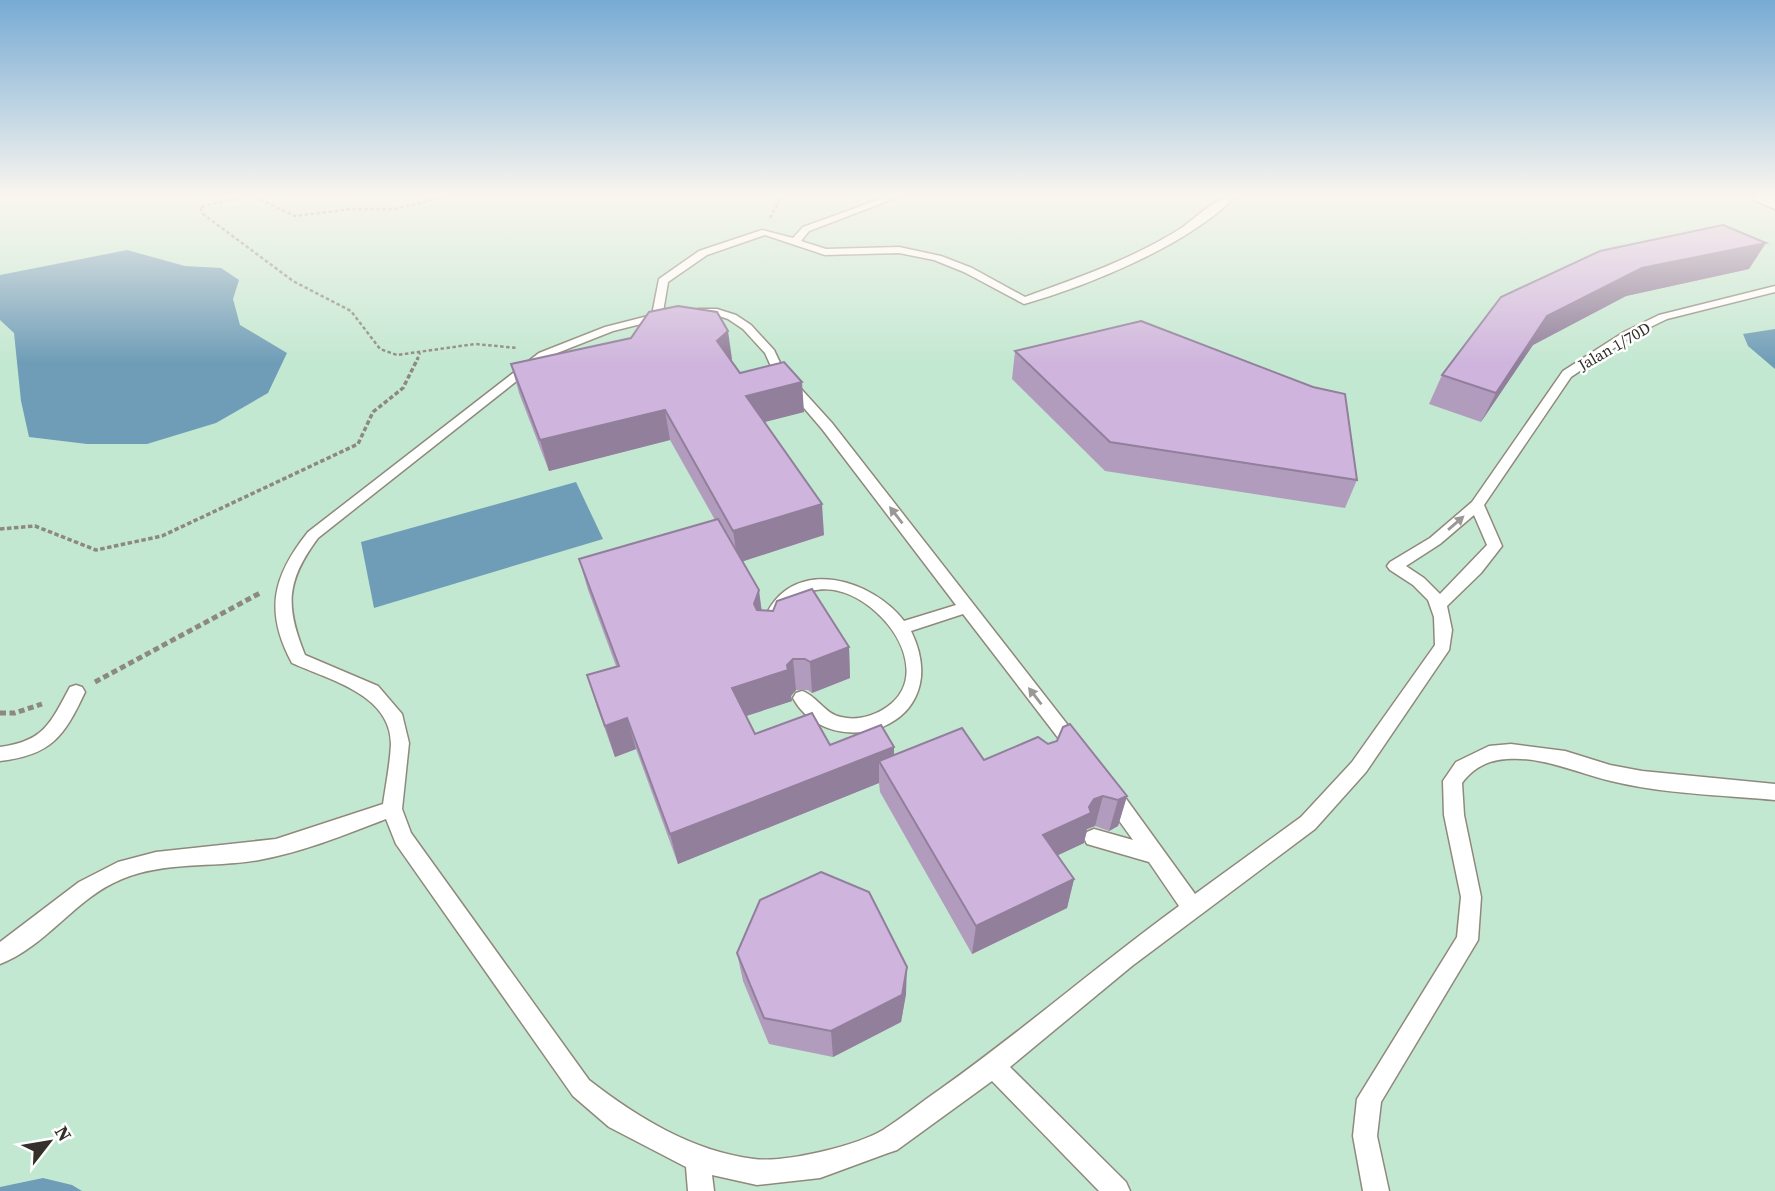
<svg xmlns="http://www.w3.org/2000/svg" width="1775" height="1191" viewBox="0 0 1775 1191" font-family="'Source Serif 4',serif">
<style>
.green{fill:#c3e8d2}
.water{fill:#6f9db7}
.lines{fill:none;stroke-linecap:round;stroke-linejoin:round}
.service-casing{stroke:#90897b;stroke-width:3}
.minor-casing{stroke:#90897b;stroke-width:4}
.path-far2{stroke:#8e897e;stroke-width:2.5;stroke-dasharray:3.5 2.5;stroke-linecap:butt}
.path-far1{stroke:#8e897e;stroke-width:3.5;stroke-dasharray:4.5 2.5;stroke-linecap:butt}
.path{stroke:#8e897e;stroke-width:5;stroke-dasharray:6 3.5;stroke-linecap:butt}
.service{fill:#fff;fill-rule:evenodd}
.minor{fill:#fff;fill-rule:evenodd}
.wall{fill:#b29cbe}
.shaded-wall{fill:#917f9b}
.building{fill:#cfb5dd;stroke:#917f9b;stroke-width:2}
.oneway{fill:#9a9895}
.labels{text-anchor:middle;stroke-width:5;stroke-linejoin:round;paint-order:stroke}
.far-street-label{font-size:16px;fill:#34312b;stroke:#fff}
</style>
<rect width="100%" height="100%" fill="#f3ecdc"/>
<!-- green -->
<path class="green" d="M 0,197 L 1744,197 L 1775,212 L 1775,1191 L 0,1191 Z"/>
<!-- water -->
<g class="water">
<path d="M 127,250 L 185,266 L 221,268 L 239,280 L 233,299 L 240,325 L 287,353 L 268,393 L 216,423 L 147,444 L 87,444 L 29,437 L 21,401 L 14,333 L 0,320 L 0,275 Z"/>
<path d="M 1775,329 L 1775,369 L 1748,346 L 1743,334 Z"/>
<path d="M 576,482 L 603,539 L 374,608 L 361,542 Z"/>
<path d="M 43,1178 L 72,1185 L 82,1191 L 0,1191 L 0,1187 Z"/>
</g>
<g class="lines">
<defs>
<g id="service">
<path d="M 886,197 L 898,197 L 809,231 L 801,241 L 826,249 L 899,247 L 941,256 L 972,268 L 1025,297 C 1078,278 1132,259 1180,229 C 1195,219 1217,195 1235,197 C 1188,245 1088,286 1024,304 L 964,272 L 934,260 L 899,253 L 825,255 L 765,235 L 707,255 L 668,282 L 663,312 L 669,313 L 669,317 L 613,331 L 547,357 L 318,538 C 286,581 285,606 305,655 L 378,686 L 402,714 L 409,743 L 402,809 L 411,833 L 589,1080 C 638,1118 692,1151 754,1159 C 785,1163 856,1146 883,1130 C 902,1118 920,1103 939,1090 C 1021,1032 1098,965 1179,906 L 1149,862 L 1087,844 L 1084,838 L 1087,832 L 1094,829 L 1133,840 L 1105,801 L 1102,795 L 1105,789 L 1112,787 L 1119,789 L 1195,894 L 1301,817 L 1352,762 L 1435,645 L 1434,617 L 1428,600 L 1413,585 L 1390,570 L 1387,566 L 1390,562 L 1430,538 L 1472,502 L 1563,371 L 1624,332 L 1659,315 L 1775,286 L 1775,292 L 1667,319 L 1632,336 L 1571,377 L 1484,505 L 1502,546 L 1481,573 L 1447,606 L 1452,630 L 1449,650 L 1366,772 L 1315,829 L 1132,966 L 1010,1067 L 1126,1182 L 1130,1191 L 1099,1191 L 992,1081 L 897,1150 L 888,1153 L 820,1178 L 757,1185 L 712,1175 L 714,1191 L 688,1191 L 686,1167 L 609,1127 L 573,1096 L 396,844 L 386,819 C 344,835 303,852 259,860 C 214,868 165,861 122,879 C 75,898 47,946 0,964 L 0,942 L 79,882 L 118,862 L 156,852 L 276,839 L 383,804 C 386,784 390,764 391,744 C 391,694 329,680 292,663 C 264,611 273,576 308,532 L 539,353 L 605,327 L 652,315 L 659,279 L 699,251 L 762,230 L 793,238 L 803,227 ZM 1474,515 L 1487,545 L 1440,594 L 1424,578 L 1406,566 L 1440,544 Z"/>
<path d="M 698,309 L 717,309 L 736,315 L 751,325 L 774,350 L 783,369 L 832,423 L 1081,742 L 1084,747 L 1081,752 L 1075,754 L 1069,752 L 963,614 L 911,631 C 958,728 830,766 793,698 L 796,693 L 802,691 C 817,696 825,714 841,717 C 857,721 874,716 887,707 C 955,659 828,534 781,617 L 769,617 L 767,613 C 796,556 873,580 904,621 L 956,605 L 822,429 L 774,373 L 765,353 L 743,329 L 728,319 L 716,315 L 694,314 L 692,312 Z"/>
<path d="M 76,685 L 82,687 L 85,692 C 64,737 51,755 0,761 L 0,747 C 44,741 50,724 70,687 Z"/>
<path d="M 1511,744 L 1565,751 L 1610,765 L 1642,771 L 1775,784 L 1775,800 C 1721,795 1664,794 1611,781 C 1577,773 1542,756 1507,759 C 1488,760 1473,768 1462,783 L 1464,815 L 1481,897 L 1478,940 L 1381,1102 L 1377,1136 L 1389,1191 L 1363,1191 L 1353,1136 L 1357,1099 L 1457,937 L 1461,897 L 1444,815 L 1443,781 L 1456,762 L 1489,746 Z"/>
</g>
<path id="minor" d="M 1753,197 L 1775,197 L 1775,209 L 1756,201 Z"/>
</defs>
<!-- service casing -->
<use href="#service" class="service-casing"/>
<!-- minor casing -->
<use href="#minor" class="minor-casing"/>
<!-- path-far2 -->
<g class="path-far2">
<path d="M 246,197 L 200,207 L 203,214 L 293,281 L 351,311 L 380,349 L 397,355 L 475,344 L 518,348"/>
<path d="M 255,197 L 295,216 L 352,209 L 394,209 L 446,197"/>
<path d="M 770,218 L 781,197"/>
<path d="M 417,360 L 420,353"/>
</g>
<!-- path-far1 -->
<path class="path-far1" d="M 0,529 L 35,526 L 96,550 L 162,536 L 358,444 L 373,412 L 403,388 L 418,358"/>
<!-- path -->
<g class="path">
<path d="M 95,682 L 260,593"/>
<path d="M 0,713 L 15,713 L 42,704"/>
</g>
<!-- service -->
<use href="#service" class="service"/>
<!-- minor -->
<use href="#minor" class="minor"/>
</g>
<!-- wall -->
<g class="wall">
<path d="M 1749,269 L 1626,296 L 1533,345 L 1481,422 L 1429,404 L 1442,375 L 1501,297 Z"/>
<path d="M 631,338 L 732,359 L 731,360 L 740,373 L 804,412 L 764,422 L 824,535 L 742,561 L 762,610 L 849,647 L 850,678 L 812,693 L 808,690 L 796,690 L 791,696 L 792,701 L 746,716 L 755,734 L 894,755 L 984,760 L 1127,796 L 1118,826 L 1109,831 L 1095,826 L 1087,829 L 1084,843 L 1058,855 L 1074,879 L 1067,908 L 972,954 L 880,792 L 879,783 L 678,864 L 636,749 L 615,757 L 597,707 L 587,675 L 616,666 L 588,590 L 579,559 L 715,520 L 670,440 L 549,471 L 519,393 L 511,364 Z"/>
<path d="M 1015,351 L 1357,480 L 1345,508 L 1105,471 L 1012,379 Z"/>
<path d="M 737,953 L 906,994 L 901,1022 L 833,1057 L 769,1044 L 743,981 Z"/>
</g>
<!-- shaded-wall -->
<g class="shaded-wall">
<path d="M 1766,243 L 1749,269 L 1626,296 L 1533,345 L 1481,422 L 1496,393 L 1547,316 L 1642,268 Z"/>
<path d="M 728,331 L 732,359 L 721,370 L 717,341 Z"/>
<path d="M 802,382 L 804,412 L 749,426 L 746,396 Z"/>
<path d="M 665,410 L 670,440 L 549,471 L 540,440 Z"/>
<path d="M 822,504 L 824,535 L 738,563 L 733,531 Z"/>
<path d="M 759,590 L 763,621 L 759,635 L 754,604 Z"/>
<path d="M 849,647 L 850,678 L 812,693 L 810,662 Z"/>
<path d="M 793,659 L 796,690 L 791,696 L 792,701 L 737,719 L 732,688 L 787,665 Z"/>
<path d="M 627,718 L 636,749 L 615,757 L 605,726 Z"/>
<path d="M 894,747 L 894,777 L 879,761 L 879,783 L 678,864 L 670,834 Z"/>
<path d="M 1103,796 L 1095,826 L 1087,829 L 1084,843 L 1037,865 L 1043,835 L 1089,807 L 1094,799 Z"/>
<path d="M 1127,796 L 1118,826 L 1109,831 L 1118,800 Z"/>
<path d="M 1074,879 L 1067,908 L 972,954 L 976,926 Z"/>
<path d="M 907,967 L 906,994 L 901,1022 L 833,1057 L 831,1031 Z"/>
</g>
<!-- building -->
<g class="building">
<path d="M 1723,225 L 1766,243 L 1642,268 L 1547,316 L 1496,393 L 1442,375 L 1501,297 L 1600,251 Z"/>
<path d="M 678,306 L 717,312 L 728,331 L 717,341 L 740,373 L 784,362 L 802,382 L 746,396 L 822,504 L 733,531 L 665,410 L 540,440 L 511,364 L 631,338 L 649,312 Z"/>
<path d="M 1141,321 L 1313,387 L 1345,394 L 1357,480 L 1110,442 L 1015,351 Z"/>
<path d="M 718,519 L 759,590 L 754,604 L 757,610 L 773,611 L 777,601 L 812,589 L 849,647 L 810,662 L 805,659 L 793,659 L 787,665 L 788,670 L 732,688 L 755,734 L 812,713 L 830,745 L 881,725 L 894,747 L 670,834 L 627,718 L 605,726 L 587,675 L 619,666 L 579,559 Z"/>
<path d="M 1070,724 L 1127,796 L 1118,800 L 1103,796 L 1094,799 L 1089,807 L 1091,813 L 1043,835 L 1074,879 L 976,926 L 879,761 L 962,728 L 984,760 L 1038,737 L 1048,744 L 1057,741 L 1063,727 Z"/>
<path d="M 821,872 L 869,892 L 907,967 L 902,995 L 831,1031 L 764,1018 L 737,953 L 760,900 Z"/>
</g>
<!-- one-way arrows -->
<defs><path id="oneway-solid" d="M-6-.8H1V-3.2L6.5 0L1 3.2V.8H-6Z" transform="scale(1.75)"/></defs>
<g class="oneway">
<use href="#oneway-solid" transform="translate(896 515) rotate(-128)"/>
<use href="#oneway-solid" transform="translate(1456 523) rotate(-41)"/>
<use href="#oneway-solid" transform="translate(1035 696) rotate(-128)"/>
</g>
<!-- sky -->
<linearGradient id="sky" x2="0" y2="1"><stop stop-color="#77abd4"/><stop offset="0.54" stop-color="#faf6ef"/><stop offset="1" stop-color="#faf6ef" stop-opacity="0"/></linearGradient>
<rect width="1775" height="363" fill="url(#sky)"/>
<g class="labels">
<!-- far-street labels -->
<g class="far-street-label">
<text transform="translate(1614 346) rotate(-30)" y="6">Jalan 1/70D</text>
</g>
</g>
<!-- north arrow -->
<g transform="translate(49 1142) rotate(59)" stroke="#ffffff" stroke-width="5" paint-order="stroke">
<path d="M0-5L12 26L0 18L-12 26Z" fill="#34312b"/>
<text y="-10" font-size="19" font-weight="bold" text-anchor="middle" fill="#34312b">N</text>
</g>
</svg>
